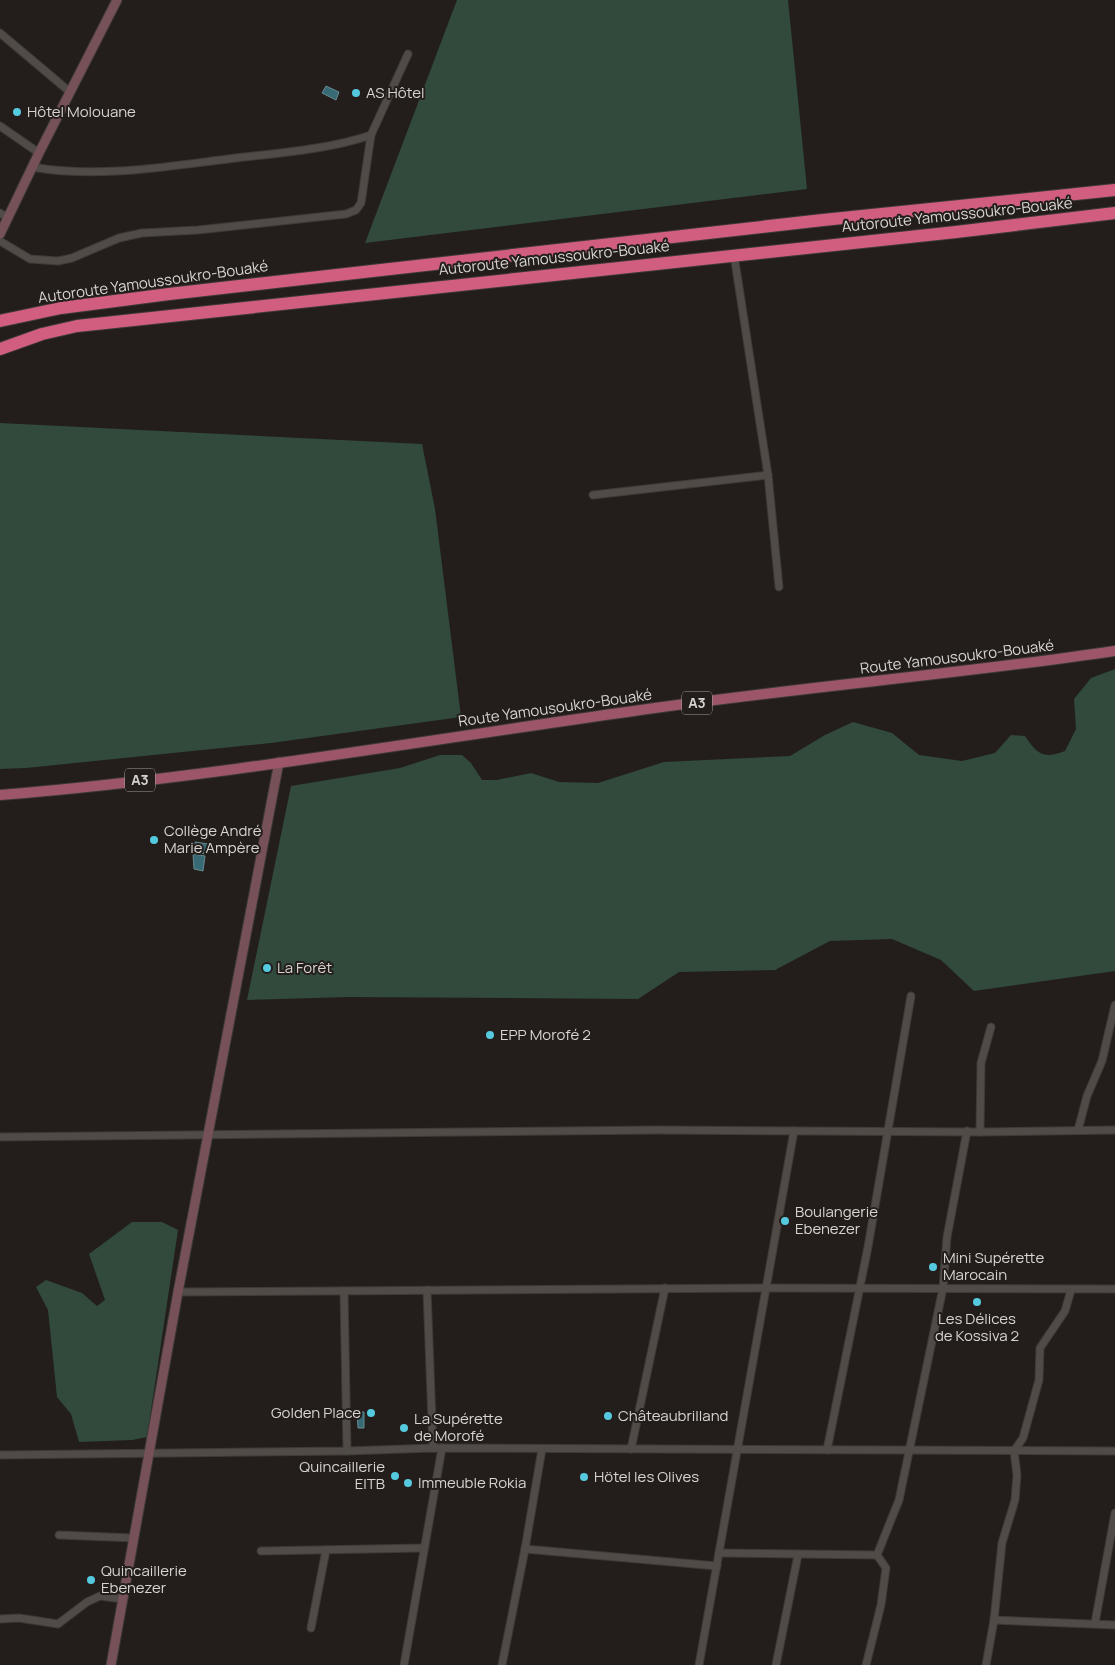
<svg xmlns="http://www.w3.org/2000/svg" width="1115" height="1665" viewBox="0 0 1115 1665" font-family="Manrope,sans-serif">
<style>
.green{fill:#314a3c}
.water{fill:#376a74;stroke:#678a90}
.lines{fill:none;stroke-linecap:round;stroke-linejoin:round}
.street-casing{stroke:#3d3937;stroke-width:9}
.secondary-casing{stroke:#3d3937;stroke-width:11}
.primary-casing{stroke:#3d3937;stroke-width:12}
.highway-casing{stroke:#3d3937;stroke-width:14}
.street{stroke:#504b47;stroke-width:7}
.secondary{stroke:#775158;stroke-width:9}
.primary{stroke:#9d5669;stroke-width:10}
.highway{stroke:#d15e7f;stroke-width:12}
.poi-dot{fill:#55cadf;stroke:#231e1b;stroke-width:2}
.labels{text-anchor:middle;stroke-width:4;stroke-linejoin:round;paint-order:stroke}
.shield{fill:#231e1b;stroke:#a19d9a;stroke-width:1}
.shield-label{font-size:14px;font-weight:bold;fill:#d7d4d1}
.poi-label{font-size:15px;fill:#d7d4d1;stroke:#231e1b;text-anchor:start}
.street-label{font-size:15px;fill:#d7d4d1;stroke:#231e1b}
</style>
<rect width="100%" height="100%" fill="#231e1b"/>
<!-- green -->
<g class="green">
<path d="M 457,0 L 788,0 L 807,189 L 365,243 Z"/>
<path d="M 0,423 L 422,444 L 435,509 L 461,717 L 271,743 L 26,768 L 0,769 Z"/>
<path d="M 1115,669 L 1115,971 L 974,991 L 941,960 L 892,939 L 830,941 L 775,970 L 679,972 L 638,999 L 347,997 L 247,1000 L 291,786 L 400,768 L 440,755 L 462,755 L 471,763 L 482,780 L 497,780 L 531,773 L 559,782 L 598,783 L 664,762 L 790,756 L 825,735 L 853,722 L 892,733 L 919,755 L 962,761 L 995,753 L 1011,735 L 1025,736 C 1038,755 1043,759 1065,751 L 1076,729 L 1074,699 L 1091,678 Z"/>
<path d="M 132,1222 L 162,1222 L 178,1230 L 147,1437 L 132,1440 L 79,1442 L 71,1414 L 57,1397 L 48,1310 L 36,1287 L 46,1280 L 82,1293 L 97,1306 L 105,1300 L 89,1254 Z"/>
</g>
<!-- water -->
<g class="water">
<path d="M 326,86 L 339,92 L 336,100 L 322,93 Z"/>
<path d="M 195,842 L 208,844 L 206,854 L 194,852 Z"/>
<path d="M 193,854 L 205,856 L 203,871 L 194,869 Z"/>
<path d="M 357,1412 L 364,1412 L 364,1428 L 358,1428 Z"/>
</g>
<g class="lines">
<defs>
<g id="street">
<path d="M 0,33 L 70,92"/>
<path d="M 0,126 L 39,153"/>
<path d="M 32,167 C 100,179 169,166 236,158 C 279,153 331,149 371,135 L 408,54"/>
<path d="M 0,213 L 8,218"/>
<path d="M 0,241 L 30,259 L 58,261 L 72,258 L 119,238 L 142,233 L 198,230 L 346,214 L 356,210 L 361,203 L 371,135"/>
<path d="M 734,255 L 768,475 L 779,587"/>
<path d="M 593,495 L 768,475"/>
<path d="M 1078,1130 L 1087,1096 L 1102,1061 L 1115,1005"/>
<path d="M 980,1132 L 981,1063 L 991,1027"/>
<path d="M 0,1137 L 657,1130 L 980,1132 L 1115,1130"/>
<path d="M 427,1290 L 433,1448"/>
<path d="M 344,1291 L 347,1451"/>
<path d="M 178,1292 L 765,1288 L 1115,1289"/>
<path d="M 631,1449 L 665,1288"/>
<path d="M 827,1450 L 868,1247 L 911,996"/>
<path d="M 0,1455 L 347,1451 L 433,1448 L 1115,1451"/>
<path d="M 59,1535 L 134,1538"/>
<path d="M 525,1549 L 717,1566"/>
<path d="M 261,1551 L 423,1548"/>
<path d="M 719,1553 L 877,1555"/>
<path d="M 877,1555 L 899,1500 L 943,1288 L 947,1237 L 967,1131"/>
<path d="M 0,1619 L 19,1618 L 58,1624 L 87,1602 L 100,1596 L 123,1599"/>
<path d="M 994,1620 L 1115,1625"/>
<path d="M 1095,1623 L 1115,1513"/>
<path d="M 311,1628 L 326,1550"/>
<path d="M 404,1665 L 442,1448"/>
<path d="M 502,1665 L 525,1549 L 542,1449"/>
<path d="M 699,1665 L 794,1131"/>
<path d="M 776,1665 L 798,1555"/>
<path d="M 866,1665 L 881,1605 L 886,1568 L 877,1555"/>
<path d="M 986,1665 L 994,1620 L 1002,1543 L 1015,1500 L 1017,1475 L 1014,1451 L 1023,1438 L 1039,1380 L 1040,1348 L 1065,1311 L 1071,1290"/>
</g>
<g id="secondary">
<path d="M 0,234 L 39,153 L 117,0"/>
<path d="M 111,1665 L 178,1292 L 279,762"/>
</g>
<path id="primary" d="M 0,795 C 210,778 419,741 627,712 C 789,688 953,675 1115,651"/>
<g id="highway">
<path d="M 0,321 L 61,308 L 169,294 L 823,220 L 1115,190"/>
<path d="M 0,349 L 42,334 L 77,326 L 956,232 L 1115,213"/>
</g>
</defs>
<!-- street casing -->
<use href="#street" class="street-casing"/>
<!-- secondary casing -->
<use href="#secondary" class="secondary-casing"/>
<!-- primary casing -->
<use href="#primary" class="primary-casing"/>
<!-- highway casing -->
<use href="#highway" class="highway-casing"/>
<!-- street -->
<use href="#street" class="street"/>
<!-- secondary -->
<use href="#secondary" class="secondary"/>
<!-- primary -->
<use href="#primary" class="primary"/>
<!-- highway -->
<use href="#highway" class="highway"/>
</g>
<!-- markers -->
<g class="poi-dot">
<circle cx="356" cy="93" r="5"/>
<circle cx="17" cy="112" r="5"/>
<circle cx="154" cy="840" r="5"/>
<circle cx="267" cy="968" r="5"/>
<circle cx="490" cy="1035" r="5"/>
<circle cx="785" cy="1221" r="5"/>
<circle cx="933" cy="1267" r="5"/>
<circle cx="977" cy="1302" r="5"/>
<circle cx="371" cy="1413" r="5"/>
<circle cx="608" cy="1416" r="5"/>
<circle cx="404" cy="1428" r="5"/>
<circle cx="395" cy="1476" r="5"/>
<circle cx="584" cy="1477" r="5"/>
<circle cx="408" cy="1483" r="5"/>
<circle cx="91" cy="1580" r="5"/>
</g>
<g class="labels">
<!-- shield labels -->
<g class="shield">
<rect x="682" y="691.5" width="30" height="23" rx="4"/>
<rect x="125" y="768.5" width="30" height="23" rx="4"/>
</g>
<g class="shield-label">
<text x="697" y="708">A3</text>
<text x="140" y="785">A3</text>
</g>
<!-- poi labels -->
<g class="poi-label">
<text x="366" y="98">AS Hôtel</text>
<text x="27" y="117">Hôtel Molouane</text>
<text x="164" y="836">Collège André<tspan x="164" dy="17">Marie Ampère</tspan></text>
<text x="277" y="973">La Forêt</text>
<text x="500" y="1040">EPP Morofé 2</text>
<text x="795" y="1217">Boulangerie<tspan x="795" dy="17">Ebenezer</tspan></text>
<text x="943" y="1263">Mini Supérette<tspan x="943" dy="17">Marocain</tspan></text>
<text x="977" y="1324" text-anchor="middle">Les Délices<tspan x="977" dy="17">de Kossiva 2</tspan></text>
<text x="361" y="1418" text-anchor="end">Golden Place</text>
<text x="618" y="1421">Châteaubrilland</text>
<text x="414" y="1424">La Supérette<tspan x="414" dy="17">de Morofé</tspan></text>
<text x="385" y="1472" text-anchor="end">Quincaillerie<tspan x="385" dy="17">EITB</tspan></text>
<text x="594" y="1482">Hötel les Olives</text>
<text x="418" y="1488">Immeuble Rokia</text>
<text x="101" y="1576">Quincaillerie<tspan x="101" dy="17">Ebenezer</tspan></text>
</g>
<!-- street labels -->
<g class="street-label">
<text transform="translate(957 215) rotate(-6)" y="5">Autoroute Yamoussoukro-Bouaké</text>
<text transform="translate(554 258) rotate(-6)" y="5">Autoroute Yamoussoukro-Bouaké</text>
<text transform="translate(153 282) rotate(-8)" y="5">Autoroute Yamoussoukro-Bouaké</text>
<text transform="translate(957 657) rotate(-7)" y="5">Route Yamousoukro-Bouaké</text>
<text transform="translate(555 708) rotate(-8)" y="5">Route Yamousoukro-Bouaké</text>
</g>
</g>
</svg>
